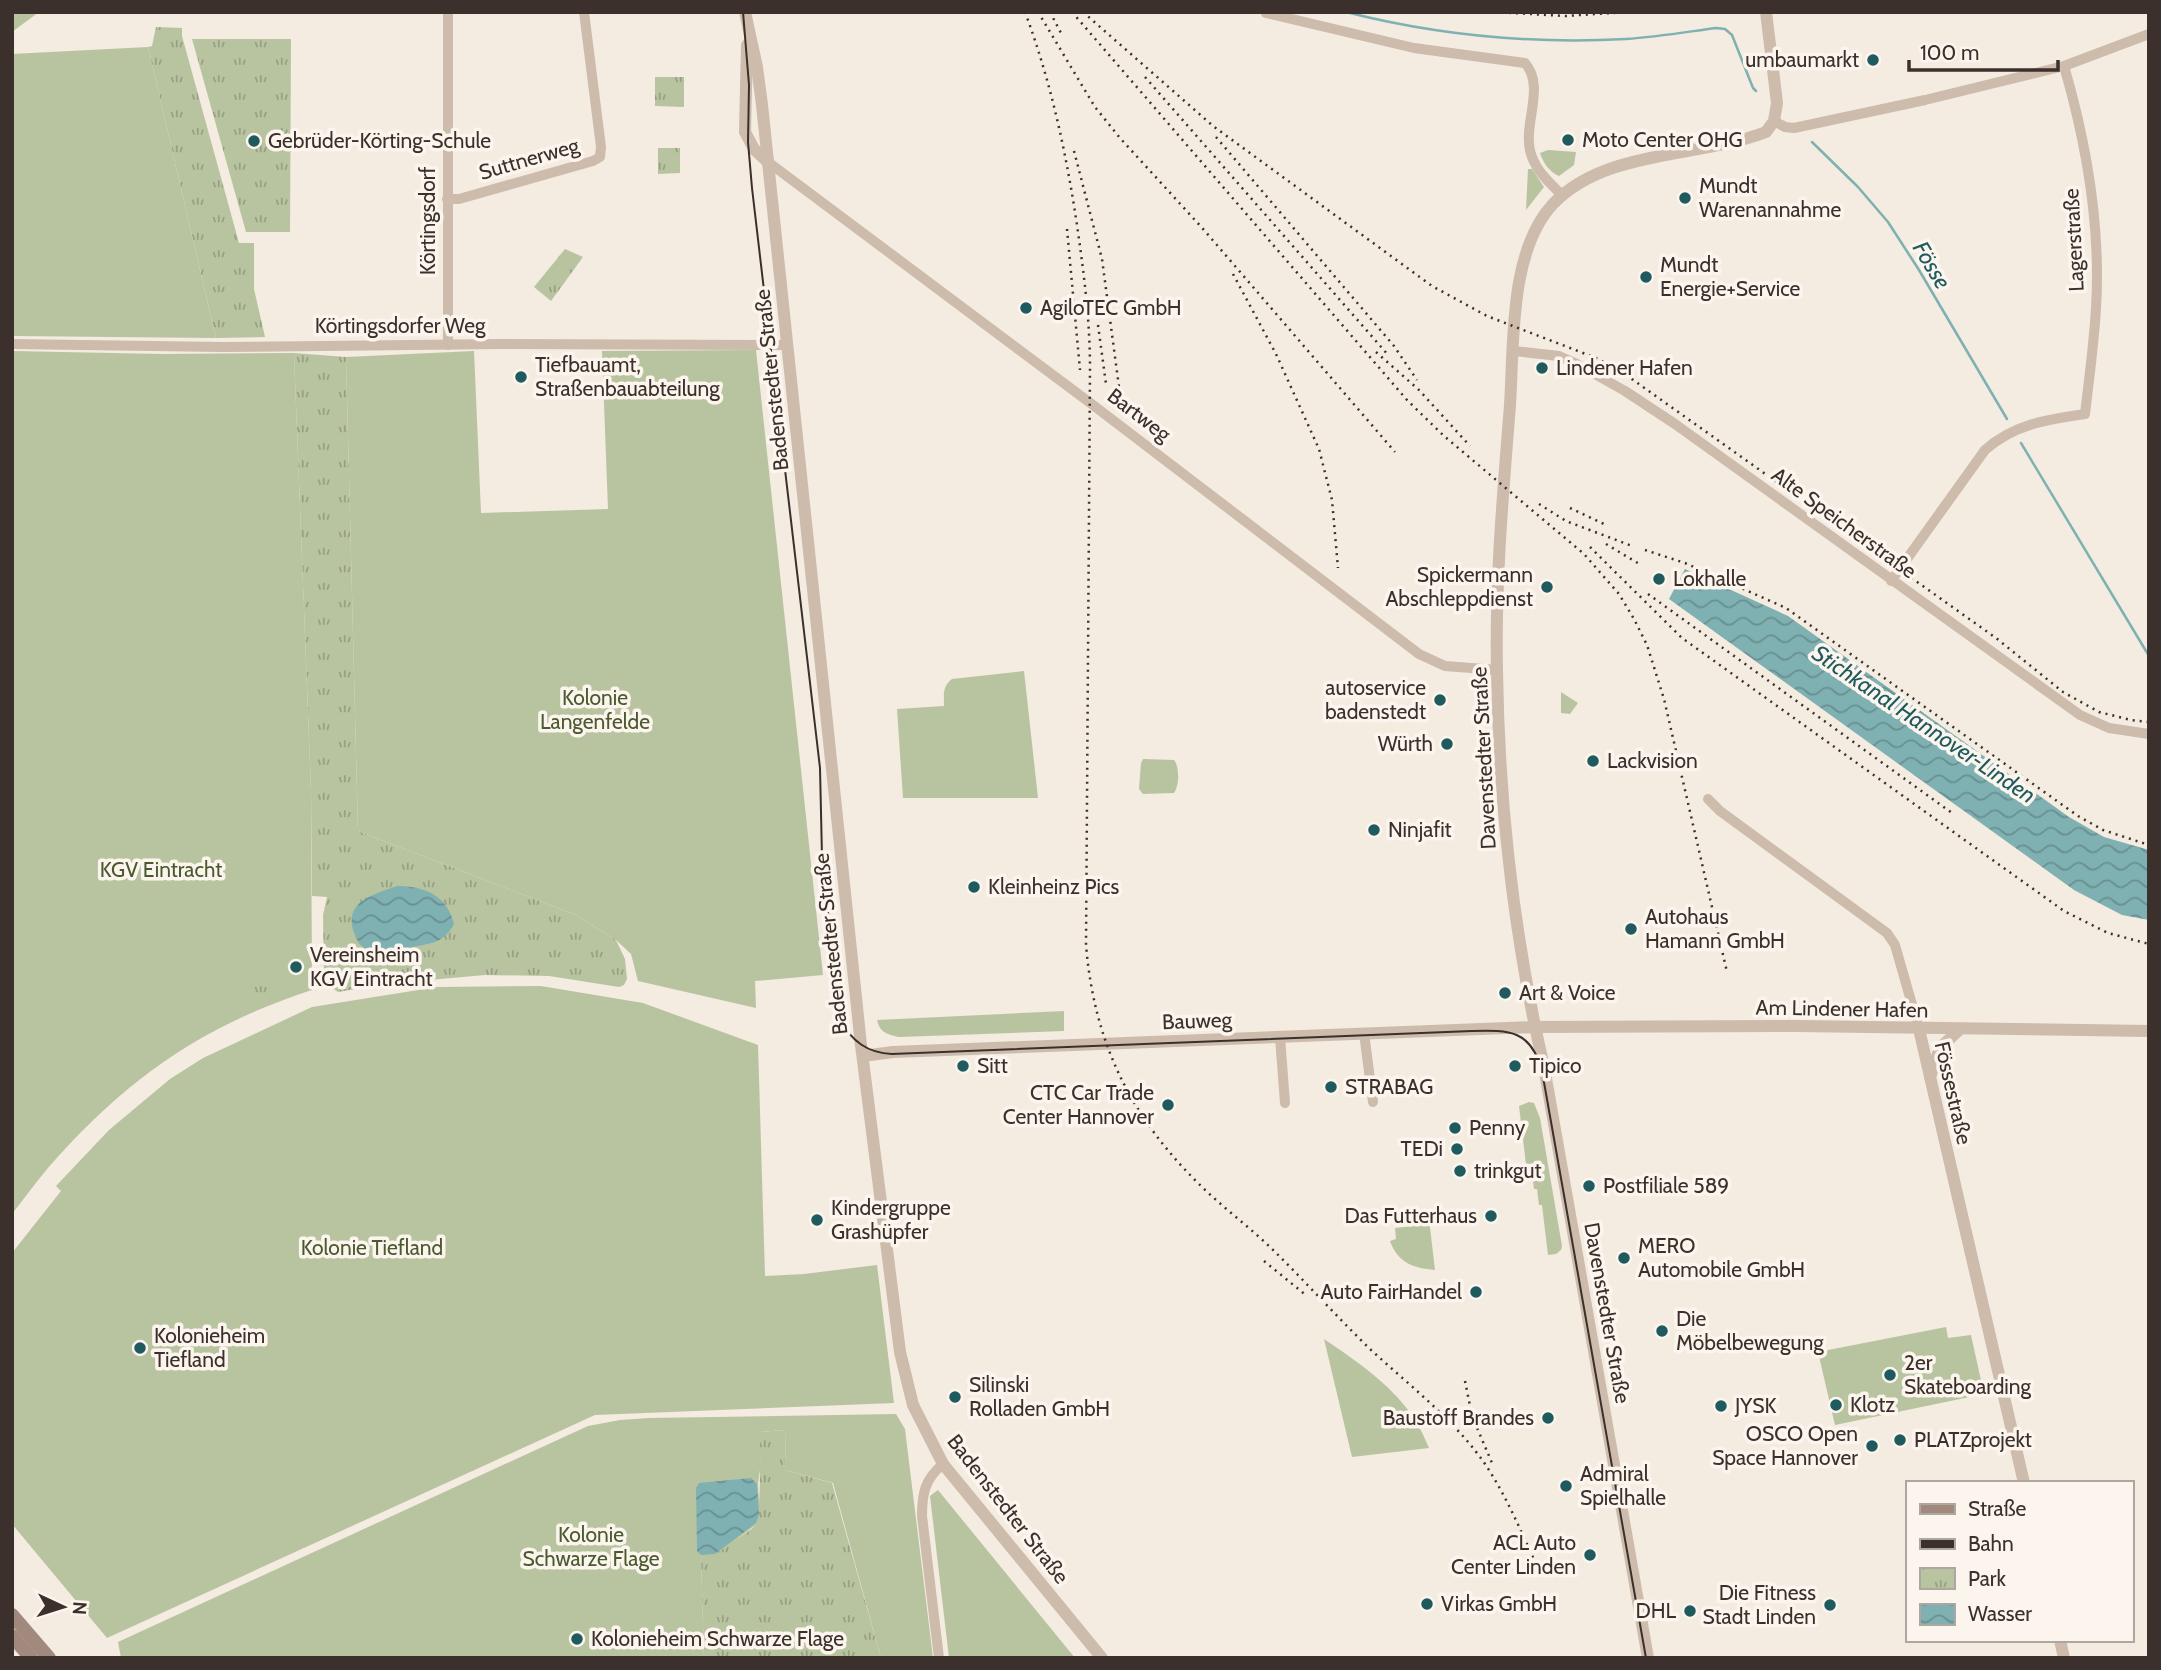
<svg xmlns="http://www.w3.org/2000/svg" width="2161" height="1670" viewBox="0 0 2161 1670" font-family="Cabin,sans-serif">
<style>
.green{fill:#b8c4a0}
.park{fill:url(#park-tufts)}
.water{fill:url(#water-waves)}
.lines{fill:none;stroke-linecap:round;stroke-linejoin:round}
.stream{stroke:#7fb0b2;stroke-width:2.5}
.minor{stroke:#cdbbac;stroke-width:10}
.tertiary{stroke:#cdbbac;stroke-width:12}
.secondary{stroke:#a18a7d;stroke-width:14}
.tram{stroke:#3b302b;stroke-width:2}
.rail{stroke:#3b302b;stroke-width:2.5;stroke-dasharray:2 5;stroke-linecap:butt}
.poi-dot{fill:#1f5a5e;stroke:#fbf5ee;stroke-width:2.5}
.labels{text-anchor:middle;stroke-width:7;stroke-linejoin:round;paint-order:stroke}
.poi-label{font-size:21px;fill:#3b302b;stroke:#fbf5ee;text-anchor:start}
.street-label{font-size:21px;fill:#3b302b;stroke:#fbf5ee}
.park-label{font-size:21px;fill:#4a5a2e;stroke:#fbf5ee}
.water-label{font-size:23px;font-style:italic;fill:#1f5a5e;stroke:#fbf5ee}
</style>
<defs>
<pattern id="park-tufts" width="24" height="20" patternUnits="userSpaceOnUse" patternTransform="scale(1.75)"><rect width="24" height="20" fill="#b8c4a0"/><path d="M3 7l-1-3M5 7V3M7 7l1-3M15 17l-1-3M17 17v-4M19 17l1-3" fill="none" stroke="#97a083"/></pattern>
<pattern id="water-waves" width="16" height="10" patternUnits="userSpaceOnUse" patternTransform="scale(1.75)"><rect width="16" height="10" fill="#7fb0b2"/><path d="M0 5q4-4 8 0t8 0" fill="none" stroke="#699091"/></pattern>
</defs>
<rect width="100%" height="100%" fill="#f4ebe1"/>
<!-- green -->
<g class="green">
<path d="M 12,12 L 39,12 L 12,32 Z"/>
<path d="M 148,47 L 216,338 L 12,336 L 12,54 Z"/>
<path d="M 1548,150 L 1576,152 L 1574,165 L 1559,176 C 1549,172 1543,162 1540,153 Z"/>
<path d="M 1528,169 L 1532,169 L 1544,187 L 1526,210 Z"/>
<path d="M 756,350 L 823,975 L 755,981 L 756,1008 L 638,981 L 631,954 L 616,940 L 576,915 L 358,831 L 346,357 L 474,351 L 481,513 L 608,509 L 602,351 Z"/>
<path d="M 12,351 L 162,354 L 294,353 L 311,790 L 312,990 C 201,1026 125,1080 48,1168 C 35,1183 24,1199 12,1214 Z"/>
<path d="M 1024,671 L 1038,798 L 903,798 L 897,709 L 944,706 C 944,694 942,687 952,679 Z"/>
<path d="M 1561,692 L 1578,703 L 1570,714 L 1561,713 Z"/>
<path d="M 1143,759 L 1174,760 C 1180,768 1179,786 1174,793 L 1143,794 L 1139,789 L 1141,763 Z"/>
<path d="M 541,986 L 643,1003 L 758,1045 L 765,1276 L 804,1274 L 877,1265 L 894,1403 L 595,1415 L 107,1638 L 12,1524 L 12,1253 L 61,1191 L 56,1186 L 109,1130 L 170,1079 L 203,1058 L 312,1007 L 437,987 Z"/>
<path d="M 1064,1011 L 1064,1031 L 899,1037 C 887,1034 880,1033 877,1020 Z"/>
<path d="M 1529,1102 L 1534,1103 L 1540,1118 L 1562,1246 L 1561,1250 L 1556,1254 L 1548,1255 L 1542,1205 L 1539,1205 L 1537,1189 L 1534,1189 L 1533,1181 L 1528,1181 L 1519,1106 Z"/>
<path d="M 1428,1211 L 1435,1270 C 1413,1268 1398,1263 1390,1241 L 1396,1239 L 1395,1228 L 1414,1226 L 1413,1213 Z"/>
<path d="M 1946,1327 L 1948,1338 L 1971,1335 L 1984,1394 L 1835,1425 L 1818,1352 Z"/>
<path d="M 1324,1339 C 1355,1360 1389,1383 1411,1414 C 1419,1424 1424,1437 1429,1448 L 1352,1457 Z"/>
<path d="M 896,1414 L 905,1429 L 933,1658 L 881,1658 L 833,1483 L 785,1470 L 786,1430 L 760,1432 L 760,1470 L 758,1484 L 760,1516 L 757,1524 L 715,1556 L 701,1556 L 704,1658 L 121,1658 L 118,1642 L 588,1426 L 620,1420 L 649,1418 Z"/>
<path d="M 938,1490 L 1075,1658 L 949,1658 L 930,1496 Z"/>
</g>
<!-- park -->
<g class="park">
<path d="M 156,27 L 182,28 L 182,36 L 239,243 L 254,243 L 254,289 L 265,337 L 216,338 L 148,47 L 152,46 Z"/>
<path d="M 192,39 L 291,39 L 290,232 L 246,232 Z"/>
<path d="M 655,77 L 684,77 L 684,107 L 655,106 Z"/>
<path d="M 658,148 L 680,148 L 680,173 L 658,174 Z"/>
<path d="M 565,249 L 583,257 L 551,301 L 534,287 Z"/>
<path d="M 294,353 L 346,357 L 358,831 L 576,915 L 616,940 L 625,959 L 627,979 L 624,985 L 619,987 L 549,976 L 485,975 L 384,984 L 338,992 L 328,985 L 324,977 L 323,915 L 327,897 L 312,896 L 311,790 Z"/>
<path d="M 272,984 L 280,999 L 251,1010 L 252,985 L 266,987 Z"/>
<path d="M 786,1430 L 785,1470 L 832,1483 L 881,1658 L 704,1658 L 701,1556 C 716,1556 722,1550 734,1541 C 741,1536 751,1531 756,1524 C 761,1519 760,1445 760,1432 Z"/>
</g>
<!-- water -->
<g class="water">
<path d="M 1685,569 L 1788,616 L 2069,817 L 2104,837 L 2149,850 L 2149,920 L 2122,915 L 2074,890 L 1669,599 Z"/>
<path d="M 397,886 C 424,886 447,895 454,924 C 450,932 444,938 435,942 C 423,946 381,953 369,950 C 362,948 357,942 355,935 C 342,902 372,895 397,886 Z"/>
<path d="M 751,1478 L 757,1484 L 759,1515 L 756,1523 L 715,1554 L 701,1555 L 697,1551 L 696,1488 L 699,1483 Z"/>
</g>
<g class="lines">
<!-- stream -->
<g class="stream">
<path d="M 1346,12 C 1436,35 1532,44 1626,39 C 1656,37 1686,32 1716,28 L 1725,29 L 1732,35 L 1753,88 L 1756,91"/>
<path d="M 1812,142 L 1858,187 L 1888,222 L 1919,270 L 2007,419"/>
<path d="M 2021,443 L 2149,656"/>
</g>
<!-- minor -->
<g class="minor">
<path d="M 1266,13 L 1414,48 L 1525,63 C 1547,88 1520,128 1532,157 C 1538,173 1551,184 1562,195"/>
<path d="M 1774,121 L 1785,127 L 1794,128 L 1925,100 L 2064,66 L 2149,34"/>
<path d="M 768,162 L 1089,402 L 1419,654 L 1445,666 L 1497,670"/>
<path d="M 447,199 L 459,199 L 593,161 L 600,157 L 601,147 L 584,12"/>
<path d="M 12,344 L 222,347 L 501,344 L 788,345"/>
<path d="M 448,345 L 448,12"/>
<path d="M 1514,351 L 1559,356 L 1577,364 L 1625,391 L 1675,424 L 2080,715 L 2109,728 L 2149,734"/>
<path d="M 1891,581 L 1985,450 C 2014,424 2049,419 2085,414 C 2089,379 2094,344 2096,308 C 2101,226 2087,145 2064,66"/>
<path d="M 1708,799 L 1720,811 L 1887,933 L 1895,945 L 1919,1029"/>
<path d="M 1364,1033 L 1373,1102"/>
<path d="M 1280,1037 L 1285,1103"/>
<path d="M 939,1658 L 922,1516 C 922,1493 925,1479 943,1464"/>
</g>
<!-- tertiary -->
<g class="tertiary">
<path d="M 745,12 L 757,67 L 762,105 L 861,1045 L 900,1352 L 913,1405 L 943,1464 L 1102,1658"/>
<path d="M 747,45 L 745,132 L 754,149 L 768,162"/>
<path d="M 1919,1029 L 2024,1483"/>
<path d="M 863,1056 L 893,1052 L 1534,1027 L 1796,1026 L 2149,1031"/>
<path d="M 1930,1077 L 1940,1048 L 1960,1029"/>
<path d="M 2060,1640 L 2064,1658"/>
<path d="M 1648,1658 L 1544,1067 C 1514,938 1499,804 1497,671 C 1495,582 1503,494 1510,405 C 1514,343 1509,251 1553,204 C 1605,149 1699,158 1766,132 L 1774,121 L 1777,103 L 1766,12"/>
</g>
<!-- secondary -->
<g class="secondary">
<path d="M 12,1615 L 49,1658"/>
<path d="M 12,1636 L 31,1658"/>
</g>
<!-- tram -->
<path class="tram" d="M 743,12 L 749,85 L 748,142 L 752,188 L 820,768 L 822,857 L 840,1020 C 852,1041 867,1053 892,1054 L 1472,1031 C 1510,1030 1531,1030 1542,1071 L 1646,1658"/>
<!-- rail -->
<g class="rail">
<path d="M 1025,12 C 1051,82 1066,152 1077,225 C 1084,274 1090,320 1090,369 L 1086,945 C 1094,1042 1130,1116 1199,1184 C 1221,1206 1247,1225 1270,1247 C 1304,1280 1336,1316 1370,1349 C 1409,1385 1452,1418 1483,1461 C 1505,1493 1520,1529 1536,1564"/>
<path d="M 1038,12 L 1095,107 L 1120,138 L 1204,230 L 1395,452"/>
<path d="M 1050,12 L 1062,35"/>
<path d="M 1072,12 L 1407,400 L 1444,436 L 1584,554 L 1619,594 L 1634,619 L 1647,645 L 1664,699 L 1727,972"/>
<path d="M 1083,12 L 1213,126 L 1432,286 L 1487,316 L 1596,358 L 1622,372 L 1996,638 L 2063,692 L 2099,712 L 2131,720 L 2149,722"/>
<path d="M 1495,12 L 1565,16 L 1628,12"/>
<path d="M 1145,77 L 1389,356"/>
<path d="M 1216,137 L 1394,346 L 1417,380"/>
<path d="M 1074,151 L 1102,259 L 1121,402"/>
<path d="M 1067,229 L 1080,370"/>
<path d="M 1233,274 L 1276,354 L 1319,449 L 1332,500 L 1338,568"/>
<path d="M 1098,325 L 1106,384"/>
<path d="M 1376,352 L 1419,390 L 1470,446"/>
<path d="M 1539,504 L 1566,521 L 1632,546"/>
<path d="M 1570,508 L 1604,524"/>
<path d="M 1606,544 L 1641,565"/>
<path d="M 1590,547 L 1682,638 L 2064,911 L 2108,933 L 2149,944"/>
<path d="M 1645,550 L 1685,563 L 1786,608 L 2078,816 L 2103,830 L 2149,845"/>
<path d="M 1648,594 L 1952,813"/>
<path d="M 1264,1261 L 1307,1296"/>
<path d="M 1465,1381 L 1472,1416 L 1492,1463"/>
</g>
</g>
<!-- markers -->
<g class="poi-dot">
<circle cx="1873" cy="60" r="7"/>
<circle cx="1568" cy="140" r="7"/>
<circle cx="254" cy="141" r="7"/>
<circle cx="1685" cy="198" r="7"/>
<circle cx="1646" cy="277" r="7"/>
<circle cx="1026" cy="308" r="7"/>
<circle cx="1542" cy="368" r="7"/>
<circle cx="521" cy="377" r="7"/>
<circle cx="1659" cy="579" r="7"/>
<circle cx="1547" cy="587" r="7"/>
<circle cx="1440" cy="700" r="7"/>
<circle cx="1447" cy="744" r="7"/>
<circle cx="1593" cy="761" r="7"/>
<circle cx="1374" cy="830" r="7"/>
<circle cx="974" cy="887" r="7"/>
<circle cx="1631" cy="929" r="7"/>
<circle cx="296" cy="967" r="7"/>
<circle cx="1505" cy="993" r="7"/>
<circle cx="963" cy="1066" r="7"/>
<circle cx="1515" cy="1066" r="7"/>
<circle cx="1331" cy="1087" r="7"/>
<circle cx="1168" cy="1105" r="7"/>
<circle cx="1455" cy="1128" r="7"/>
<circle cx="1457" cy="1149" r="7"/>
<circle cx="1460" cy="1171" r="7"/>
<circle cx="1589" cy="1186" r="7"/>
<circle cx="1491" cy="1216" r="7"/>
<circle cx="817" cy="1220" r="7"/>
<circle cx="1624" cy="1258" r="7"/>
<circle cx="1476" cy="1292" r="7"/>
<circle cx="1662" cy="1331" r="7"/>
<circle cx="140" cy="1348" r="7"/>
<circle cx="1890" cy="1375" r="7"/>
<circle cx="955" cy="1397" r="7"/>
<circle cx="1836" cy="1405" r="7"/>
<circle cx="1721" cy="1406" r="7"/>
<circle cx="1548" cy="1418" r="7"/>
<circle cx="1900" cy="1440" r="7"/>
<circle cx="1872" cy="1446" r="7"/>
<circle cx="1566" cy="1486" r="7"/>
<circle cx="1590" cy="1555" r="7"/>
<circle cx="1427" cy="1604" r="7"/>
<circle cx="1830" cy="1605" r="7"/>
<circle cx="1690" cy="1611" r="7"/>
<circle cx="577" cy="1639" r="7"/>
</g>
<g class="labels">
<!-- poi labels -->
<g class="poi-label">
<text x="1859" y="67" text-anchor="end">umbaumarkt</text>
<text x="1582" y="147">Moto Center OHG</text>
<text x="268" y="148">Gebrüder-Körting-Schule</text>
<text x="1699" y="193">Mundt<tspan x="1699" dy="24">Warenannahme</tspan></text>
<text x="1660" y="272">Mundt<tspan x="1660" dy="24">Energie+Service</tspan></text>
<text x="1040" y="315">AgiloTEC GmbH</text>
<text x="535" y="372">Tiefbauamt,<tspan x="535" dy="24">Straßenbauabteilung</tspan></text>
<text x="1556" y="375">Lindener Hafen</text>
<text x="1533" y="582" text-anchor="end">Spickermann<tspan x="1533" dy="24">Abschleppdienst</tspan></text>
<text x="1673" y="586">Lokhalle</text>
<text x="1426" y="695" text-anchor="end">autoservice<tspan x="1426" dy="24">badenstedt</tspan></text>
<text x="1433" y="751" text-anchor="end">Würth</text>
<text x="1607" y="768">Lackvision</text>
<text x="1388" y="837">Ninjafit</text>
<text x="988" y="894">Kleinheinz Pics</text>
<text x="1645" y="924">Autohaus<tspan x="1645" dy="24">Hamann GmbH</tspan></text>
<text x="310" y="962">Vereinsheim<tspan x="310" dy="24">KGV Eintracht</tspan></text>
<text x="1519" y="1000">Art &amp; Voice</text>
<text x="977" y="1073">Sitt</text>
<text x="1529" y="1073">Tipico</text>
<text x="1345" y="1094">STRABAG</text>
<text x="1154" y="1100" text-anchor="end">CTC Car Trade<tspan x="1154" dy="24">Center Hannover</tspan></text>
<text x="1469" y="1135">Penny</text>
<text x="1443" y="1156" text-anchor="end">TEDi</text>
<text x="1474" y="1178">trinkgut</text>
<text x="1603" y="1193">Postfiliale 589</text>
<text x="831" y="1215">Kindergruppe<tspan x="831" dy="24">Grashüpfer</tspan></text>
<text x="1477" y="1223" text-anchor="end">Das Futterhaus</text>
<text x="1638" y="1253">MERO<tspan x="1638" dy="24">Automobile GmbH</tspan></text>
<text x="1462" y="1299" text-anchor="end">Auto FairHandel</text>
<text x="1676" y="1326">Die<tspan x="1676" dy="24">Möbelbewegung</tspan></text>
<text x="154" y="1343">Kolonieheim<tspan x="154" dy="24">Tiefland</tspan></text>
<text x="1904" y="1370">2er<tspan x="1904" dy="24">Skateboarding</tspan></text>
<text x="969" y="1392">Silinski<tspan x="969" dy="24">Rolladen GmbH</tspan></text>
<text x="1850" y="1412">Klotz</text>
<text x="1735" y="1413">JYSK</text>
<text x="1534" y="1425" text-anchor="end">Baustoff Brandes</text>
<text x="1858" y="1441" text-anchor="end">OSCO Open<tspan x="1858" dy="24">Space Hannover</tspan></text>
<text x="1914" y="1447">PLATZprojekt</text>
<text x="1580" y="1481">Admiral<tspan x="1580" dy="24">Spielhalle</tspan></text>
<text x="1576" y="1550" text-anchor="end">ACL Auto<tspan x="1576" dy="24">Center Linden</tspan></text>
<text x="1816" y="1600" text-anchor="end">Die Fitness<tspan x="1816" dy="24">Stadt Linden</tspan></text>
<text x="1441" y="1611">Virkas GmbH</text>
<text x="1676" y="1618" text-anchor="end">DHL</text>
<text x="591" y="1646">Kolonieheim Schwarze Flage</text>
</g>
<!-- street labels -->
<g class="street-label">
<text transform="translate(529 159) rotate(-16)" y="7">Suttnerweg</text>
<text transform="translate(428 221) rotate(-90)" y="7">Körtingsdorf</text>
<text transform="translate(2074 240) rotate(-93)" y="7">Lagerstraße</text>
<text x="400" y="333">Körtingsdorfer Weg</text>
<text transform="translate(772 380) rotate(-96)" y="7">Badenstedter Straße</text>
<text transform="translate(1139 415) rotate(37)" y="7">Bartweg</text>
<text transform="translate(1844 523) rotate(36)" y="7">Alte Speicherstraße</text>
<text transform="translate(1484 758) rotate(-93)" y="7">Davenstedter Straße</text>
<text transform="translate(831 944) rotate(-96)" y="7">Badenstedter Straße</text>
<text transform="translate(1842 1009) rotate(1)" y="7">Am Lindener Hafen</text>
<text transform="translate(1197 1021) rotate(-2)" y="7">Bauweg</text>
<text transform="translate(1953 1093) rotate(77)" y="7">Fössestraße</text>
<text transform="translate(1607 1313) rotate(80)" y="7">Davenstedter Straße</text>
<text transform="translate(1008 1509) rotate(52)" y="7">Badenstedter Straße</text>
</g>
<!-- park labels -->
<g class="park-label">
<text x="595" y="705">Kolonie<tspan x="595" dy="24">Langenfelde</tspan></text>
<text x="161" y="877">KGV Eintracht</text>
<text x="372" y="1255">Kolonie Tiefland</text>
<text x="591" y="1542">Kolonie<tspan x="591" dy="24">Schwarze Flage</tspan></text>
</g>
<!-- water labels -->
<g class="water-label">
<text transform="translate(1932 265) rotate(59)" y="8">Fösse</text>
<text transform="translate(1924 724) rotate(34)" y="8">Stichkanal Hannover-Linden</text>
</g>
</g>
<!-- border -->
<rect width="2161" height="1670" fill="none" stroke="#3b302b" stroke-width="28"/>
<!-- legend -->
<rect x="1906" y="1481" width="228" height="161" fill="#fbf5ee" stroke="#aea6a0" stroke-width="2"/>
<rect x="1920" y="1504" width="35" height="10" fill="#a18a7d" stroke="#aea6a0" stroke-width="2"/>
<text x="1968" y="1516" font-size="21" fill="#3b302b">Straße</text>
<rect x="1920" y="1539" width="35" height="10" fill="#3b302b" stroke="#aea6a0" stroke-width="2"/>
<text x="1968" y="1551" font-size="21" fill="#3b302b">Bahn</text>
<rect x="1920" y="1568" width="35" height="21" fill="url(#park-tufts)" stroke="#aea6a0" stroke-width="2"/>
<text x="1968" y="1586" font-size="21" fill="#3b302b">Park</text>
<rect x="1920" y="1604" width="35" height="21" fill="url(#water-waves)" stroke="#aea6a0" stroke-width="2"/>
<text x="1968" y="1621" font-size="21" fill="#3b302b">Wasser</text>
<!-- north arrow -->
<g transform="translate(63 1607) rotate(94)" stroke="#fbf5ee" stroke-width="5" paint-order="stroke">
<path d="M0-5L12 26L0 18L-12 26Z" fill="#3b302b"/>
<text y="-10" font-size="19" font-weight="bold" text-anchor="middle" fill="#3b302b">N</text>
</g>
<!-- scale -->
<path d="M1909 60v10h149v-10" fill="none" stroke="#3b302b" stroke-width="3.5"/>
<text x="1920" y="60" font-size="21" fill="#3b302b" stroke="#fbf5ee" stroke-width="5" paint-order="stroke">100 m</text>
</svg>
